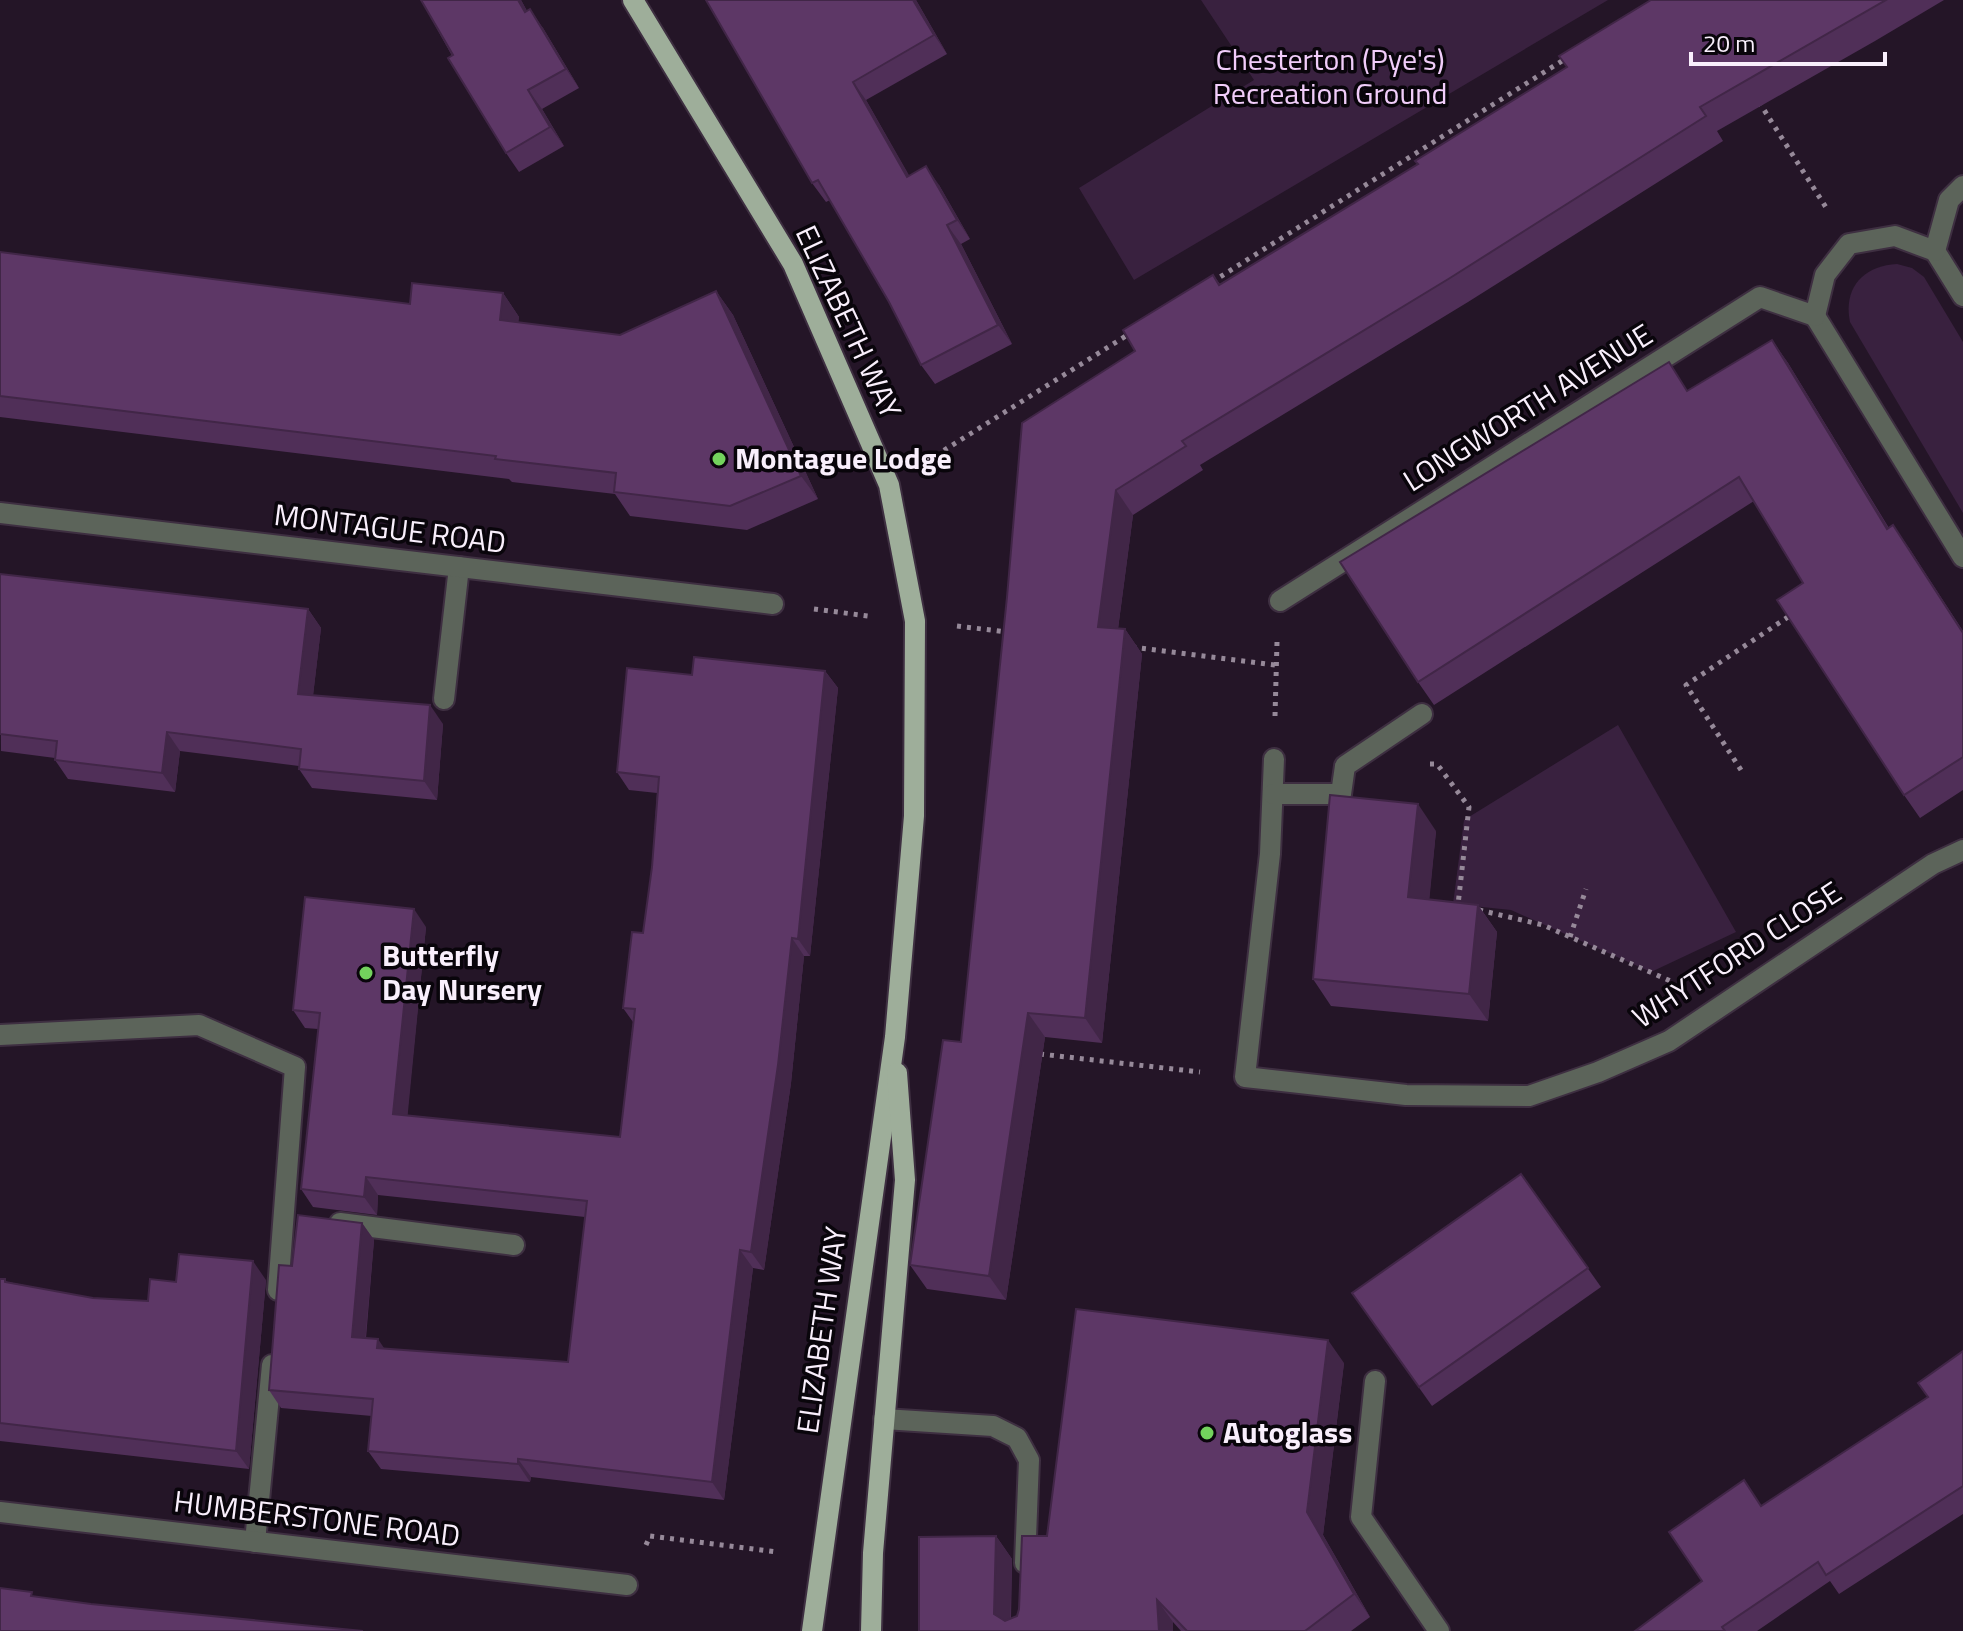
<svg xmlns="http://www.w3.org/2000/svg" width="1963" height="1631" viewBox="0 0 1963 1631" font-family="'Titillium Web',sans-serif">
<style>
.green{fill:#39213f}
.lines{fill:none;stroke-linecap:round;stroke-linejoin:round}
.lane-casing{stroke:#3e2f41;stroke-width:24}
.street-casing{stroke:#3e2f41;stroke-width:24}
.primary-casing{stroke:#3e2f41;stroke-width:24}
.path{stroke:#968999;stroke-width:5;stroke-dasharray:4 6;stroke-linecap:butt}
.lane{stroke:#5c645a;stroke-width:20}
.street{stroke:#5c645a;stroke-width:20}
.primary{stroke:#9eae9a;stroke-width:20}
.wall{fill:#502f58}
.shaded-wall{fill:#412647}
.building{fill:#5d3766;stroke:#412647;stroke-width:2}
.poi-dot{fill:#73d25d;stroke:#09050b;stroke-width:3}
.labels{text-anchor:middle;stroke-width:7;stroke-linejoin:round;paint-order:stroke}
.park-label{font-size:30px;fill:#f1cdfa;stroke:#09050b}
.street-label{font-size:30px;fill:#f9effc;stroke:#09050b}
.poi-label{font-size:30px;font-weight:bold;fill:#f9effc;stroke:#09050b;text-anchor:start}
</style>
<rect width="100%" height="100%" fill="#241527"/>
<!-- green -->
<g class="green">
<path d="M 1201,0 L 1608,0 L 1134,280 L 1079,188 L 1254,80 Z"/>
<path d="M 1897,264 L 1912,268 L 1924,277 L 1963,342 L 1963,513 L 1850,322 C 1843,288 1863,266 1897,264 Z"/>
<path d="M 1618,725 L 1736,932 L 1651,972 L 1511,910 L 1453,904 L 1464,820 Z"/>
</g>
<g class="lines">
<defs>
<g id="lane">
<path d="M 444,699 L 459,567"/>
<path d="M 0,1035 L 199,1025 L 295,1067 L 278,1290"/>
<path d="M 340,1223 L 514,1245"/>
<path d="M 1375,1381 L 1361,1517 L 1439,1631"/>
<path d="M 884,1419 L 993,1426 L 1017,1438 L 1029,1460 L 1025,1563"/>
<path d="M 255,1542 L 272,1365"/>
</g>
<g id="street">
<path d="M 1935,251 L 1963,296"/>
<path d="M 1815,316 L 1963,557"/>
<path d="M 0,513 L 773,604"/>
<path d="M 1280,601 L 1760,297 L 1815,316 L 1825,275 L 1849,244 L 1895,236 L 1935,251 L 1949,200 L 1963,186"/>
<path d="M 1274,759 L 1270,854 L 1245,1077 L 1406,1095 L 1529,1096 L 1598,1072 L 1669,1041 L 1933,864 L 1963,850"/>
<path d="M 1273,794 L 1341,794 L 1345,766 L 1422,714"/>
<path d="M 0,1512 L 627,1585"/>
</g>
<g id="primary">
<path d="M 633,0 L 793,264 L 889,485 L 915,621 L 914,816 L 895,1037 L 812,1631"/>
<path d="M 871,1631 L 873,1553 L 905,1180 L 897,1073"/>
</g>
</defs>
<!-- lane casing -->
<use href="#lane" class="lane-casing"/>
<!-- street casing -->
<use href="#street" class="street-casing"/>
<!-- primary casing -->
<use href="#primary" class="primary-casing"/>
<!-- path -->
<g class="path">
<path d="M 1759,102 L 1827,209"/>
<path d="M 1212,282 L 1565,59"/>
<path d="M 927,461 L 1129,334"/>
<path d="M 814,609 L 868,616"/>
<path d="M 957,626 L 1007,632"/>
<path d="M 1132,647 L 1275,665"/>
<path d="M 1275,716 L 1277,642"/>
<path d="M 1430,764 L 1437,764 L 1469,807 L 1458,905 L 1461,905"/>
<path d="M 1741,770 L 1686,685 L 1791,615"/>
<path d="M 1479,910 L 1543,925 L 1675,983"/>
<path d="M 1570,937 L 1586,889"/>
<path d="M 1040,1054 L 1200,1072"/>
<path d="M 646,1545 L 650,1536 L 777,1552"/>
</g>
<!-- lane -->
<use href="#lane" class="lane"/>
<!-- street -->
<use href="#street" class="street"/>
<!-- primary -->
<use href="#primary" class="primary"/>
</g>
<!-- wall -->
<g class="wall">
<path d="M 421,0 L 521,0 L 527,11 L 543,28 L 579,88 L 542,109 L 564,146 L 519,172 L 506,153 Z"/>
<path d="M 706,0 L 916,0 L 947,54 L 866,100 L 909,176 L 939,185 L 970,239 L 961,244 L 1012,344 L 935,384 L 921,365 L 889,302 L 830,200 L 826,202 L 812,183 Z"/>
<path d="M 1651,0 L 1944,0 L 1875,41 L 1717,131 L 1723,141 L 1468,302 L 1200,465 L 1203,470 L 1133,515 L 1118,629 L 1125,629 L 1142,654 L 1102,1043 L 1045,1037 L 1006,1300 L 927,1289 L 910,1265 L 961,1042 L 1135,351 L 1213,275 L 1220,284 L 1418,164 L 1567,67 Z"/>
<path d="M 0,252 L 410,304 L 503,293 L 519,317 L 518,322 L 620,335 L 716,291 L 733,315 L 818,499 L 747,530 L 630,516 L 615,494 L 512,482 L 509,479 L 0,417 Z"/>
<path d="M 1772,340 L 1788,363 L 1889,528 L 1909,548 L 1963,631 L 1963,790 L 1920,818 L 1904,795 L 1803,583 L 1754,501 L 1434,705 L 1418,682 L 1689,390 Z"/>
<path d="M 0,574 L 308,609 L 321,628 L 313,695 L 443,724 L 437,800 L 312,788 L 299,769 L 299,766 L 180,751 L 175,792 L 68,779 L 55,760 L 55,758 L 1,751 Z"/>
<path d="M 825,671 L 838,688 L 810,956 L 804,956 L 791,1083 L 764,1270 L 753,1268 L 724,1500 L 531,1477 L 530,1482 L 381,1469 L 368,1451 L 372,1416 L 281,1408 L 269,1390 L 292,1266 L 362,1223 L 374,1240 L 366,1338 L 384,1349 L 568,1362 L 585,1217 L 378,1195 L 377,1215 L 313,1207 L 301,1189 L 318,1029 L 305,1028 L 293,1010 L 426,927 L 407,1115 L 620,1137 L 633,1022 L 623,1008 L 643,933 L 652,867 L 657,793 L 629,790 L 617,772 L 692,675 Z"/>
<path d="M 1436,831 L 1429,899 L 1478,905 L 1497,932 L 1488,1021 L 1331,1006 L 1313,979 Z"/>
<path d="M 1521,1174 L 1601,1287 L 1432,1406 L 1352,1293 Z"/>
<path d="M 0,1279 L 8,1282 L 93,1298 L 148,1301 L 266,1280 L 249,1469 L 0,1441 Z"/>
<path d="M 1963,1351 L 1963,1514 L 1839,1594 L 1830,1581 L 1757,1631 L 1635,1631 L 1702,1581 L 1762,1506 L 1928,1398 Z"/>
<path d="M 1344,1363 L 1323,1535 L 1370,1617 L 1351,1631 L 1181,1631 L 1173,1622 L 919,1631 L 996,1536 L 1012,1559 L 1011,1619 L 1017,1616 L 1047,1536 Z"/>
</g>
<!-- shaded-wall -->
<g class="shaded-wall">
<path d="M 518,0 L 521,0 L 538,31 L 525,12 Z"/>
<path d="M 913,0 L 916,0 L 947,54 L 934,35 Z"/>
<path d="M 530,9 L 543,28 L 579,88 L 566,69 Z"/>
<path d="M 853,82 L 866,100 L 921,196 L 907,177 Z"/>
<path d="M 528,90 L 542,109 L 564,146 L 550,127 Z"/>
<path d="M 926,166 L 939,185 L 970,239 L 957,220 Z"/>
<path d="M 947,225 L 961,244 L 1012,344 L 998,325 Z"/>
<path d="M 716,291 L 733,315 L 818,499 L 801,476 Z"/>
<path d="M 503,293 L 519,317 L 516,343 L 500,320 Z"/>
<path d="M 1772,340 L 1788,363 L 1903,552 L 1887,529 Z"/>
<path d="M 1116,490 L 1133,515 L 1115,651 L 1098,627 Z"/>
<path d="M 1893,525 L 1909,548 L 1963,633 Z"/>
<path d="M 308,609 L 321,628 L 311,713 L 298,694 Z"/>
<path d="M 1125,629 L 1142,654 L 1102,1043 L 1085,1018 Z"/>
<path d="M 825,671 L 838,688 L 810,956 L 798,939 Z"/>
<path d="M 430,705 L 443,724 L 437,800 L 424,781 Z"/>
<path d="M 167,732 L 180,751 L 175,792 L 162,773 Z"/>
<path d="M 1418,804 L 1436,831 L 1427,924 L 1408,897 Z"/>
<path d="M 1478,905 L 1497,932 L 1488,1021 L 1469,994 Z"/>
<path d="M 414,909 L 426,927 L 406,1132 L 393,1114 Z"/>
<path d="M 792,938 L 804,956 L 791,1083 L 764,1270 L 751,1252 Z"/>
<path d="M 1028,1013 L 1045,1037 L 1006,1300 L 989,1276 Z"/>
<path d="M 366,1177 L 378,1195 L 377,1215 L 364,1197 Z"/>
<path d="M 362,1223 L 374,1240 L 364,1355 L 352,1337 Z"/>
<path d="M 740,1250 L 753,1268 L 724,1500 L 712,1482 Z"/>
<path d="M 253,1261 L 266,1280 L 249,1469 L 236,1451 Z"/>
<path d="M 378,1339 L 390,1357 L 377,1348 Z"/>
<path d="M 1328,1340 L 1344,1363 L 1323,1535 L 1370,1617 L 1354,1594 L 1307,1512 Z"/>
<path d="M 518,1459 L 531,1477 L 530,1482 L 518,1464 Z"/>
<path d="M 996,1536 L 1012,1559 L 1010,1631 L 994,1614 Z"/>
<path d="M 1157,1600 L 1173,1622 L 1173,1631 L 1159,1631 Z"/>
</g>
<!-- building -->
<g class="building">
<path d="M 421,0 L 518,0 L 525,12 L 530,9 L 566,69 L 528,90 L 550,127 L 506,153 L 448,58 L 453,55 Z"/>
<path d="M 706,0 L 913,0 L 934,35 L 853,82 L 907,177 L 926,166 L 957,220 L 947,225 L 998,325 L 921,365 L 889,302 L 818,180 L 812,183 Z"/>
<path d="M 1651,0 L 1886,0 L 1700,107 L 1706,116 L 1450,278 L 1182,441 L 1186,446 L 1116,490 L 1098,627 L 1125,629 L 1085,1018 L 1028,1013 L 989,1276 L 910,1265 L 943,1040 L 961,1042 L 1007,597 L 1022,423 L 1135,351 L 1123,330 L 1213,275 L 1219,285 L 1418,164 L 1415,161 L 1567,67 L 1559,56 Z"/>
<path d="M 0,252 L 410,304 L 412,283 L 503,293 L 500,320 L 620,335 L 716,291 L 801,476 L 730,506 L 614,492 L 616,473 L 495,459 L 496,456 L 0,396 Z"/>
<path d="M 1772,340 L 1887,529 L 1893,525 L 1963,633 L 1963,757 L 1904,795 L 1777,600 L 1803,583 L 1739,477 L 1418,682 L 1340,562 L 1669,362 L 1687,391 Z"/>
<path d="M 0,574 L 308,609 L 298,694 L 430,705 L 424,781 L 299,769 L 301,749 L 167,732 L 162,773 L 55,760 L 57,741 L 0,734 Z"/>
<path d="M 694,657 L 825,671 L 798,939 L 792,938 L 778,1065 L 751,1252 L 740,1250 L 712,1482 L 518,1459 L 518,1464 L 368,1451 L 373,1399 L 269,1390 L 279,1265 L 292,1266 L 298,1215 L 362,1223 L 352,1337 L 378,1339 L 377,1348 L 568,1362 L 587,1201 L 366,1177 L 364,1197 L 301,1189 L 320,1013 L 293,1010 L 305,897 L 414,909 L 393,1114 L 620,1137 L 635,1009 L 623,1008 L 632,932 L 643,933 L 652,867 L 659,777 L 617,772 L 627,668 L 692,675 Z"/>
<path d="M 1330,795 L 1418,804 L 1408,897 L 1478,905 L 1469,994 L 1313,979 Z"/>
<path d="M 1521,1174 L 1588,1268 L 1419,1387 L 1352,1293 Z"/>
<path d="M 179,1254 L 253,1261 L 236,1451 L 0,1423 L 0,1279 L 5,1279 L 5,1282 L 93,1298 L 148,1301 L 150,1279 L 176,1282 Z"/>
<path d="M 1076,1309 L 1328,1340 L 1307,1512 L 1354,1594 L 1305,1631 L 1187,1631 L 1157,1600 L 1159,1631 L 919,1631 L 919,1537 L 996,1536 L 994,1614 L 1005,1621 L 1017,1616 L 1019,1609 L 1022,1536 L 1047,1536 Z"/>
<path d="M 1963,1351 L 1963,1486 L 1826,1575 L 1818,1562 L 1722,1627 L 1725,1631 L 1635,1631 L 1702,1581 L 1669,1532 L 1744,1480 L 1761,1506 L 1928,1397 L 1918,1383 Z"/>
<path d="M 0,1588 L 32,1592 L 31,1596 L 91,1604 L 363,1631 L 0,1631 Z"/>
</g>
<!-- markers -->
<g class="poi-dot">
<circle cx="719" cy="459" r="8"/>
<circle cx="366" cy="973" r="8"/>
<circle cx="1207" cy="1433" r="8"/>
</g>
<g class="labels">
<!-- park labels -->
<g class="park-label">
<text x="1330" y="70">Chesterton (Pye's)<tspan x="1330" dy="34">Recreation Ground</tspan></text>
</g>
<!-- street labels -->
<g class="street-label">
<text transform="translate(848 322) rotate(65)" y="10">ELIZABETH WAY</text>
<text transform="translate(1528 408) rotate(-32)" y="10">LONGWORTH AVENUE</text>
<text transform="translate(390 529) rotate(7)" y="10">MONTAGUE ROAD</text>
<text transform="translate(1737 955) rotate(-33)" y="10">WHYTFORD CLOSE</text>
<text transform="translate(822 1330) rotate(-82)" y="10">ELIZABETH WAY</text>
<text transform="translate(317 1519) rotate(7)" y="10">HUMBERSTONE ROAD</text>
</g>
<!-- poi labels -->
<g class="poi-label">
<text x="735" y="469">Montague Lodge</text>
<text x="382" y="966">Butterfly<tspan x="382" dy="34">Day Nursery</tspan></text>
<text x="1223" y="1443">Autoglass</text>
</g>
</g>
<!-- scale -->
<path d="M1691 52v12h194v-12" fill="none" stroke="#f9effc" stroke-width="4"/>
<text x="1703" y="52" font-size="24" fill="#f9effc" stroke="#09050b" stroke-width="6" paint-order="stroke">20 m</text>
</svg>
